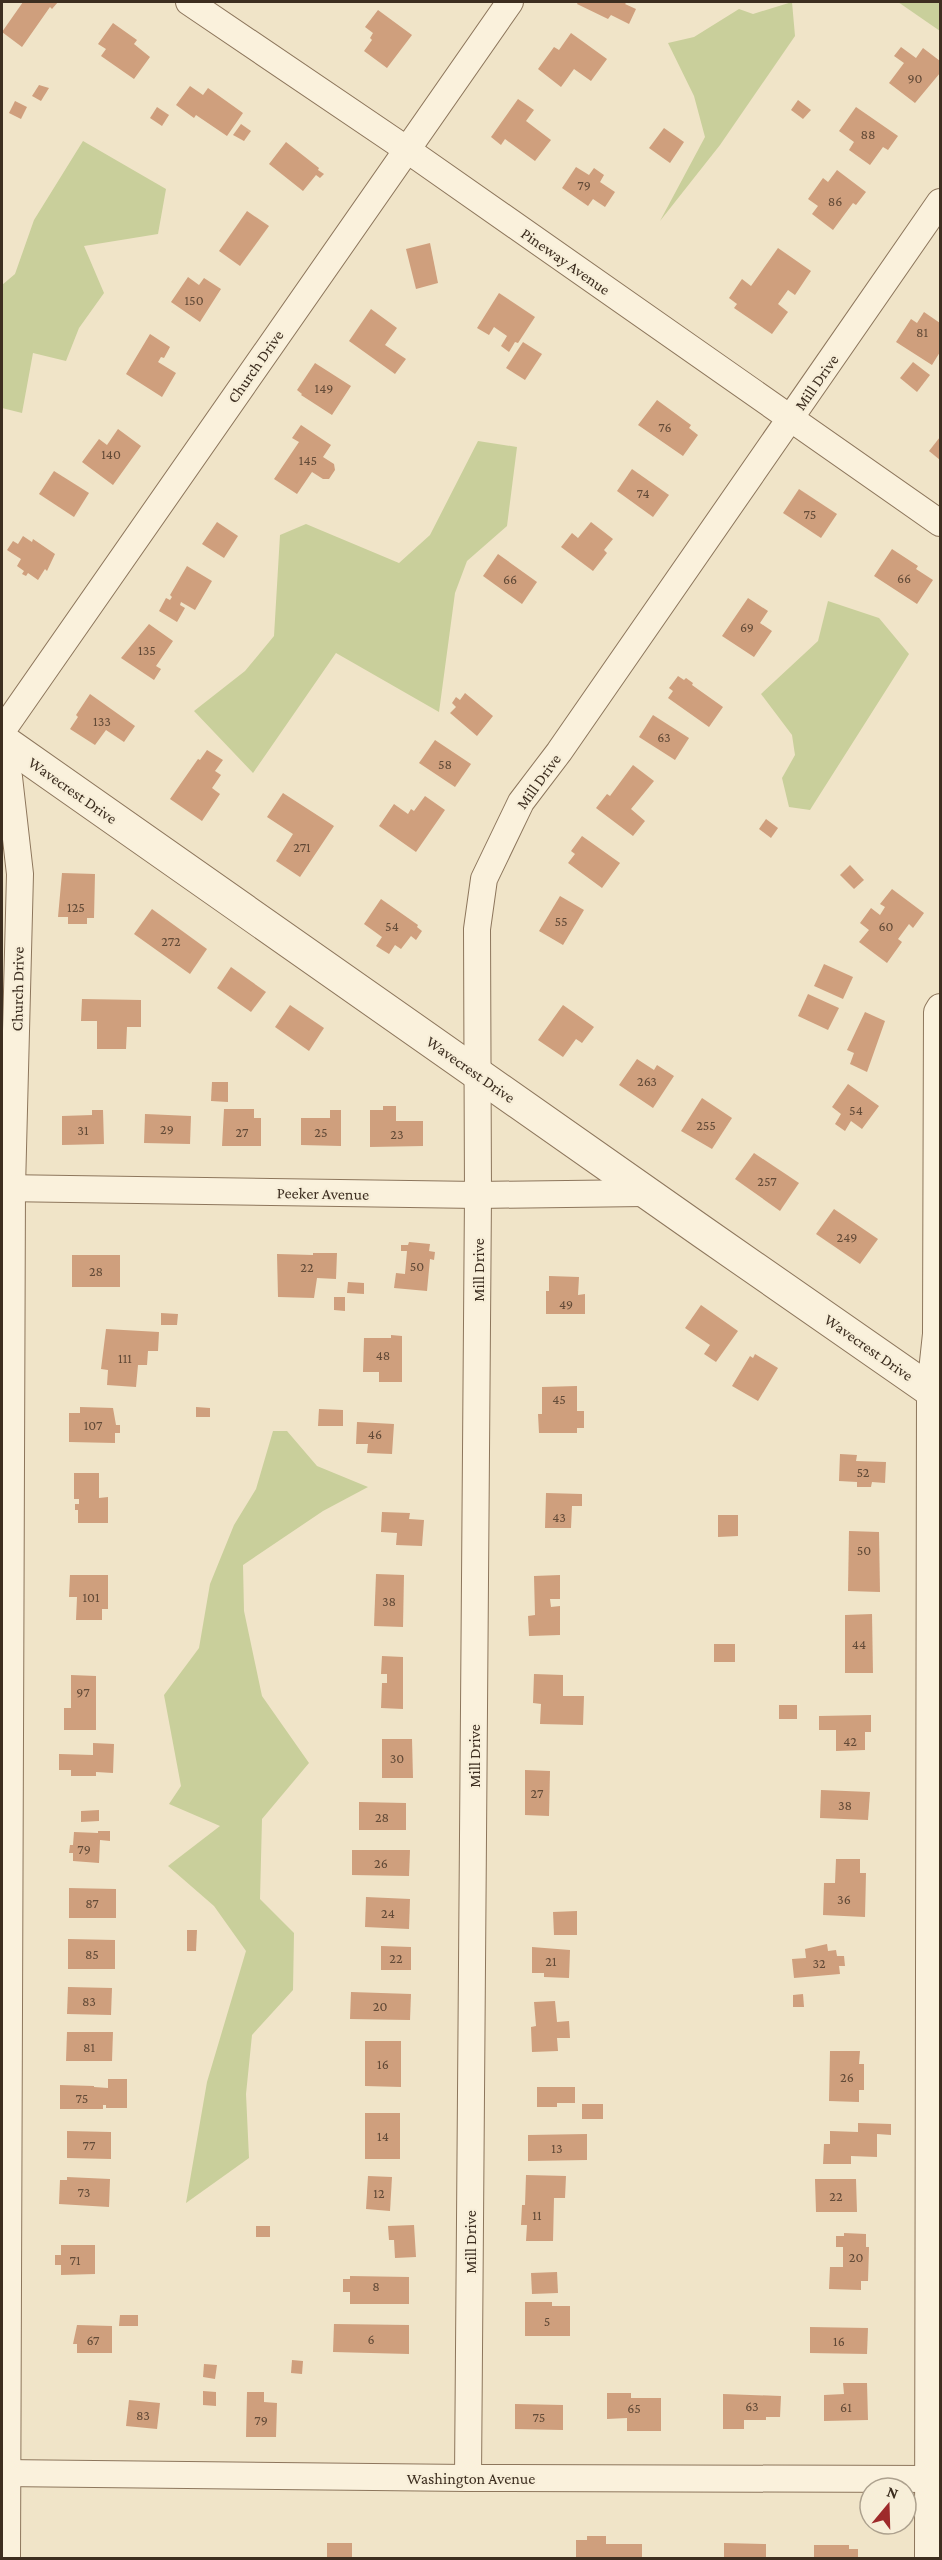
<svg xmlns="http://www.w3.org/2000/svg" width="942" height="2560" viewBox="0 0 942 2560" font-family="'Crimson Pro',serif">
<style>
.green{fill:#c9cf9b}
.building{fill:#cf9f7d}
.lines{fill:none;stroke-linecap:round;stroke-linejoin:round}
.minor-casing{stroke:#8d765c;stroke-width:28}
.tertiary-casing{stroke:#8d765c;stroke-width:34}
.minor{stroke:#faf1dc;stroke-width:26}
.tertiary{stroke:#faf1dc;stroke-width:32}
.labels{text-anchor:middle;stroke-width:4.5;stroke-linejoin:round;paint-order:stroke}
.number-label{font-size:14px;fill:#624a37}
.street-label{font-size:16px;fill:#3d2e20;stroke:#f7eed8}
</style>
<rect width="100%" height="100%" fill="#f0e4c8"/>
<!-- green -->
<g class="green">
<path d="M 792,2 L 795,36 L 720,145 L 660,221 L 705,137 L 694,96 L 668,43 L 694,37 L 739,9 L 753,14 Z"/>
<path d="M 898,2 L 940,2 L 940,31 Z"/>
<path d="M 83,141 L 166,189 L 158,234 L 84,246 L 104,293 L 79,328 L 66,361 L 33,353 L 22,413 L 2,408 L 2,285 L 15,274 L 34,220 Z"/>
<path d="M 478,441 L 517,447 L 507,526 L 467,561 L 455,593 L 439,712 L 336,653 L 253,773 L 194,711 L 245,671 L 274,636 L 280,535 L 306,524 L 399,563 L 430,535 Z"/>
<path d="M 828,601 L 879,618 L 909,654 L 810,810 L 789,807 L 782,778 L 795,755 L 792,735 L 761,694 L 818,641 Z"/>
<path d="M 273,1431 L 287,1431 L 317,1466 L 368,1487 L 323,1511 L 243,1565 L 244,1611 L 262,1696 L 309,1763 L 262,1819 L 260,1899 L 294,1933 L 293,1990 L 252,2035 L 246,2094 L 249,2158 L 186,2203 L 207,2082 L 246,1951 L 214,1906 L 168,1866 L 220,1826 L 169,1804 L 181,1786 L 164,1695 L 199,1648 L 210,1584 L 234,1525 L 256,1489 Z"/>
</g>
<!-- building -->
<g class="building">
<path d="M 23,2 L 58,2 L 52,9 L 50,7 L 22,47 L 2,32 Z"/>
<path d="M 578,2 L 627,2 L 625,4 L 636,9 L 629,24 L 611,15 L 608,19 L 577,4 Z"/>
<path d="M 378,10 L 412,35 L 387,68 L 364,51 L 372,40 L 370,38 L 373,33 L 365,27 Z"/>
<path d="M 113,23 L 137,40 L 134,44 L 150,57 L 134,79 L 101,56 L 106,49 L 98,44 Z"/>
<path d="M 571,33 L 607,59 L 591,81 L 574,69 L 561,87 L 538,69 L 554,47 L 559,50 Z"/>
<path d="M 901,47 L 916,58 L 923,48 L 940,61 L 940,73 L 915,103 L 889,83 L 904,63 L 894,56 Z"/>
<path d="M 39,85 L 49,88 L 41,101 L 32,96 Z"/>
<path d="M 190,86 L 203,95 L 208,88 L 243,113 L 227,136 L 196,115 L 194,118 L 176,105 Z"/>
<path d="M 518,99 L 534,110 L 526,121 L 551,140 L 535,161 L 505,139 L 501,145 L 491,137 Z"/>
<path d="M 798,100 L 811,110 L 803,119 L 791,110 Z"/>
<path d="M 15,101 L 27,107 L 21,119 L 9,113 Z"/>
<path d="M 157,107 L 169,115 L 162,126 L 150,118 Z"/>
<path d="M 856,107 L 898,136 L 888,150 L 883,147 L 870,165 L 849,150 L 854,142 L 839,131 Z"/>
<path d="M 241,124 L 251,131 L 244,141 L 233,135 Z"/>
<path d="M 664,128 L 684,142 L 670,163 L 649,148 Z"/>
<path d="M 286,142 L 319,168 L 318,170 L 324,174 L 320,178 L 316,175 L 303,191 L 269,164 Z"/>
<path d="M 576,167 L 589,175 L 594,168 L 604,175 L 600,182 L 615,192 L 605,207 L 593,199 L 588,206 L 562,188 Z"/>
<path d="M 837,170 L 866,192 L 856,205 L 853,203 L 833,230 L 812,214 L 818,206 L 808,199 L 823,178 L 828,182 Z"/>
<path d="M 247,211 L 269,226 L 240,266 L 219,251 Z"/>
<path d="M 430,243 L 438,283 L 416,289 L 406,249 Z"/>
<path d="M 778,248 L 811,271 L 795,295 L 788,290 L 778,304 L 788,312 L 772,334 L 734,308 L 737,304 L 729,298 L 742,279 L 751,286 Z"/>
<path d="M 188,277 L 199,285 L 204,278 L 221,289 L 200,322 L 171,302 Z"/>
<path d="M 499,293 L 535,317 L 518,343 L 515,342 L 509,352 L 501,346 L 507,336 L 494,327 L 489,335 L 477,328 Z"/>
<path d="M 371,309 L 397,328 L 385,345 L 406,359 L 395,374 L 349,341 Z"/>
<path d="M 924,312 L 940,323 L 940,352 L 932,365 L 896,342 L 911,319 L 917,323 Z"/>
<path d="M 150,334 L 170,347 L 164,358 L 161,357 L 158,362 L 176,373 L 162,397 L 126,374 Z"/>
<path d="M 523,342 L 542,354 L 525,380 L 506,368 Z"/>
<path d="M 913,362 L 930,375 L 917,392 L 900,378 Z"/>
<path d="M 315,363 L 351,386 L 332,415 L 301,395 L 302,394 L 297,390 Z"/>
<path d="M 657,400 L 691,425 L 689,428 L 698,435 L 683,456 L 638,425 Z"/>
<path d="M 301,425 L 331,445 L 323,457 L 334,464 L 335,470 L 329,479 L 323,479 L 312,472 L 297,494 L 274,479 L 299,442 L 292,438 Z"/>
<path d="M 118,429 L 141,446 L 113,485 L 82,462 L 99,439 L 107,445 Z"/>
<path d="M 940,437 L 940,460 L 929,451 Z"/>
<path d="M 632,469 L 669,495 L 653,517 L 617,491 Z"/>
<path d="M 54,471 L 89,493 L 74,517 L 39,494 Z"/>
<path d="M 799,489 L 837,514 L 821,538 L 783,513 Z"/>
<path d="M 217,522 L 238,536 L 224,558 L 202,544 Z"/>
<path d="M 591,522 L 613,539 L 604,550 L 607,553 L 593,571 L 561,547 L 572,533 L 578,538 Z"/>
<path d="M 23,536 L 32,542 L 33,539 L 55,554 L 47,571 L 45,569 L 38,580 L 28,573 L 26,576 L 22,574 L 24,571 L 17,566 L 21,559 L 7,550 L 13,541 L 18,544 Z"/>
<path d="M 892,549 L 918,566 L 916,569 L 933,580 L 917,604 L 874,576 Z"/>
<path d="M 498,554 L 537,582 L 522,604 L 483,576 Z"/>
<path d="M 187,566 L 212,581 L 195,610 L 181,602 L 180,605 L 185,608 L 177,622 L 159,611 L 166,598 L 170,600 L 172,597 L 170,595 Z"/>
<path d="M 748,598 L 768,611 L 760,623 L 772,631 L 754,657 L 722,636 Z"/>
<path d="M 149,624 L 173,641 L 156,666 L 161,669 L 154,680 L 121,658 Z"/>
<path d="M 678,676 L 684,680 L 686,678 L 693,683 L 692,685 L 723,707 L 709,727 L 668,698 L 673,691 L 669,688 Z"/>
<path d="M 465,693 L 493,716 L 477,736 L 450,713 L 456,707 L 452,703 L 456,697 L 460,700 Z"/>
<path d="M 90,694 L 135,726 L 124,742 L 106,730 L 95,745 L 70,729 L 78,717 L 76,715 Z"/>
<path d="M 653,715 L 689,738 L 675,760 L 639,737 Z"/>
<path d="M 435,740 L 471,764 L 455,787 L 419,763 Z"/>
<path d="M 207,750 L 223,760 L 215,771 L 221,775 L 212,788 L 220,794 L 202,821 L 170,799 L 198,759 L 200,760 Z"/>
<path d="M 633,765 L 654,781 L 631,809 L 645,821 L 633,836 L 596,808 L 607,794 L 610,796 Z"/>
<path d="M 283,793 L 334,826 L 300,877 L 276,861 L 293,834 L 267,817 Z"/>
<path d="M 425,796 L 445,810 L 416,852 L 379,826 L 394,804 L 408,814 L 411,809 L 414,811 Z"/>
<path d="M 766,819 L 778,828 L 771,838 L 759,829 Z"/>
<path d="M 582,836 L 620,863 L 602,888 L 568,863 L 575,854 L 571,851 Z"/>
<path d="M 850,865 L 864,880 L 854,889 L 840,875 Z"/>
<path d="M 62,873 L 95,874 L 94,918 L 87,918 L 87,924 L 68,924 L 68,917 L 58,917 Z"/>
<path d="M 892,889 L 924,913 L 913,928 L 909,924 L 898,939 L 902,942 L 887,963 L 859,942 L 869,930 L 860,923 L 871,908 L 880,915 L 885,907 L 880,904 Z"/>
<path d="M 560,896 L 584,910 L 563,945 L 539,931 Z"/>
<path d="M 381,899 L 418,925 L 417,927 L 422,931 L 416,940 L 411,936 L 401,949 L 395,945 L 389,954 L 376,946 L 382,937 L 364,924 Z"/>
<path d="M 152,909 L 207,949 L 190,974 L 134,934 Z"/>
<path d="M 824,964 L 853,977 L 843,999 L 814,986 Z"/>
<path d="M 231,967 L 266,992 L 251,1012 L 217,988 Z"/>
<path d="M 808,994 L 839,1008 L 828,1030 L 798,1016 Z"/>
<path d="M 82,999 L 141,1000 L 141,1027 L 127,1027 L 126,1049 L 97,1049 L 97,1021 L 81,1021 Z"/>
<path d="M 290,1005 L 324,1028 L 309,1051 L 275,1027 Z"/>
<path d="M 563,1005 L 594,1027 L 582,1043 L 576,1039 L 563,1057 L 538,1040 Z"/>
<path d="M 865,1012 L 885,1021 L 867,1072 L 850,1064 L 854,1053 L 847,1050 Z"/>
<path d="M 637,1059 L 654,1070 L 657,1065 L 674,1076 L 653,1108 L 619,1085 Z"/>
<path d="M 212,1082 L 228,1082 L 228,1102 L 211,1101 Z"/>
<path d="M 848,1084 L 879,1106 L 862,1129 L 851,1121 L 845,1131 L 835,1124 L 841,1114 L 832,1107 Z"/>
<path d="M 702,1098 L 732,1118 L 712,1149 L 681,1131 Z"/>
<path d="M 383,1106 L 396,1106 L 396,1121 L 423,1121 L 423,1146 L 370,1147 L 370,1110 L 383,1110 Z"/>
<path d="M 224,1109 L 254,1109 L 254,1118 L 261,1118 L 261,1146 L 222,1146 Z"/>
<path d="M 92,1110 L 103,1110 L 104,1144 L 62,1145 L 62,1116 L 92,1115 Z"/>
<path d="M 330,1110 L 341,1110 L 341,1146 L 301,1145 L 301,1118 L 330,1118 Z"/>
<path d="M 145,1114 L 191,1116 L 190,1144 L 144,1143 Z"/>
<path d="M 754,1153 L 799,1183 L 780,1211 L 735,1179 Z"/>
<path d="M 834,1209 L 878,1239 L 860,1264 L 816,1234 Z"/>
<path d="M 409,1242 L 430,1244 L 429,1251 L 435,1252 L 434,1260 L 430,1259 L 427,1291 L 394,1288 L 396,1273 L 405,1274 L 407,1251 L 401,1251 L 401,1245 L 408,1245 Z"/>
<path d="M 313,1253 L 337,1253 L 336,1279 L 317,1278 L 314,1298 L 278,1297 L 277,1254 L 313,1255 Z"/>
<rect x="72" y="1255" width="48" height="32"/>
<path d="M 549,1276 L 579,1277 L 578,1295 L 585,1294 L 585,1314 L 546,1314 L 546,1291 L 549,1291 Z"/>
<path d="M 348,1282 L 364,1283 L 364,1294 L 347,1293 Z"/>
<path d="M 334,1297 L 345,1297 L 345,1311 L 334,1310 Z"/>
<path d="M 701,1305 L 738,1331 L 716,1362 L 704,1354 L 710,1345 L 685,1328 Z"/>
<path d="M 161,1313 L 178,1314 L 177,1325 L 161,1325 Z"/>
<path d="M 106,1329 L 159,1332 L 158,1351 L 148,1351 L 147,1365 L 138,1365 L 136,1387 L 107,1385 L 108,1370 L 101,1369 Z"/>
<path d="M 391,1335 L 402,1336 L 402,1382 L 379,1382 L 379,1372 L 363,1372 L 364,1338 L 391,1338 Z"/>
<path d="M 755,1354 L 778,1368 L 758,1401 L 732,1386 L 750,1356 L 753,1358 Z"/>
<path d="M 577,1386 L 577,1411 L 584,1411 L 584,1428 L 577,1428 L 577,1433 L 539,1433 L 538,1414 L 542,1414 L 542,1387 Z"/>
<path d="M 80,1407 L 113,1408 L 116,1425 L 120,1425 L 120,1433 L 115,1433 L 115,1443 L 69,1442 L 69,1413 L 80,1413 Z"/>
<path d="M 196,1407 L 210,1408 L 210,1417 L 196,1417 Z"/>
<path d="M 319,1409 L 343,1410 L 343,1426 L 318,1426 Z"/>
<path d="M 357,1422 L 394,1424 L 392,1454 L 367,1453 L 368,1444 L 356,1444 Z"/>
<path d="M 840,1454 L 857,1455 L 856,1461 L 886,1462 L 885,1483 L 872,1482 L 871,1487 L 857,1487 L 857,1482 L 839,1481 Z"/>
<path d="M 74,1473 L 99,1473 L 99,1498 L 108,1497 L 108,1523 L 78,1523 L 78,1510 L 75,1510 L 75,1504 L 79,1504 L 79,1499 L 74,1499 Z"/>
<path d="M 546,1493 L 582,1494 L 582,1506 L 572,1506 L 571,1528 L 545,1528 Z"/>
<path d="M 382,1512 L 410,1513 L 409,1519 L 424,1520 L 422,1546 L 396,1545 L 397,1533 L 381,1532 Z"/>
<path d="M 718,1515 L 738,1515 L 738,1536 L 718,1537 Z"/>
<path d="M 849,1531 L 879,1532 L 880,1592 L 848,1591 Z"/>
<path d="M 376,1574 L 404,1575 L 403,1627 L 374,1626 Z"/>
<path d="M 70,1575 L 108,1575 L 108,1609 L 102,1609 L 102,1620 L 76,1620 L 77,1597 L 69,1597 Z"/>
<path d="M 560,1575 L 560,1599 L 550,1599 L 551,1607 L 560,1606 L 560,1635 L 529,1636 L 528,1616 L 535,1615 L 534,1576 Z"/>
<path d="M 872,1614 L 873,1673 L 845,1673 L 845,1615 Z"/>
<rect x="714" y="1644" width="21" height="18"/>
<path d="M 382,1656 L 403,1657 L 403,1709 L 381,1708 L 382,1683 L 387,1683 L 387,1674 L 381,1674 Z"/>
<path d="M 534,1674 L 563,1675 L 563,1696 L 584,1696 L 583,1725 L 540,1724 L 541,1704 L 533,1703 Z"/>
<path d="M 71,1675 L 96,1676 L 96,1730 L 64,1730 L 64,1708 L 71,1708 Z"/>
<rect x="779" y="1705" width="18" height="14"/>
<path d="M 871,1715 L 871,1732 L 865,1732 L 865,1750 L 836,1751 L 836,1730 L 819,1730 L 819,1716 Z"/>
<path d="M 382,1739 L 412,1739 L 413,1778 L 382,1778 Z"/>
<path d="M 93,1743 L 114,1744 L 113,1773 L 96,1772 L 96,1776 L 71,1776 L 71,1770 L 59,1770 L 59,1754 L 93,1755 Z"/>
<path d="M 525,1770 L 550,1771 L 549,1816 L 525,1815 Z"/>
<path d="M 821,1790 L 870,1792 L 868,1820 L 820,1818 Z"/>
<path d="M 359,1802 L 406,1803 L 406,1830 L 359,1830 Z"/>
<path d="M 99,1810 L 99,1821 L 81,1822 L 81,1811 Z"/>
<path d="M 98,1831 L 110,1831 L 110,1841 L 100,1840 L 99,1863 L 73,1861 L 73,1853 L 69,1853 L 70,1845 L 73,1845 L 74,1832 L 98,1833 Z"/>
<path d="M 352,1850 L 410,1850 L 409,1876 L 352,1875 Z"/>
<path d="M 836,1859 L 860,1859 L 860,1873 L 866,1873 L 865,1917 L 823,1915 L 824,1883 L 835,1883 Z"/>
<path d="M 69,1888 L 116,1889 L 116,1918 L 69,1918 Z"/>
<path d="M 366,1897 L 410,1899 L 409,1929 L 365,1927 Z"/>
<path d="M 577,1911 L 577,1935 L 554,1935 L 553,1912 Z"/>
<path d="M 187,1930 L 197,1930 L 196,1951 L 187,1951 Z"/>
<path d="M 68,1939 L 115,1940 L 115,1969 L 68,1969 Z"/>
<path d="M 827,1944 L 828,1951 L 836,1950 L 837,1956 L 844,1956 L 845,1966 L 839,1966 L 840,1974 L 794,1978 L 792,1959 L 806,1958 L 805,1949 Z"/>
<path d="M 381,1946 L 411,1947 L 411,1970 L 381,1970 Z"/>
<path d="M 532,1947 L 570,1950 L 569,1978 L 544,1977 L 544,1973 L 532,1973 Z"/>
<path d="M 68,1987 L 112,1988 L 111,2015 L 67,2014 Z"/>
<path d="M 351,1992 L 411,1994 L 410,2020 L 350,2019 Z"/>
<path d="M 803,1994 L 804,2007 L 793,2007 L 793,1995 Z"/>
<path d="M 555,2001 L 557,2022 L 569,2021 L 570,2038 L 557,2038 L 558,2051 L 532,2052 L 531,2027 L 536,2026 L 534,2002 Z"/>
<path d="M 67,2032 L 113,2032 L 112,2061 L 66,2061 Z"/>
<path d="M 365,2041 L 401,2041 L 401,2087 L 365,2086 Z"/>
<path d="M 830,2051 L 860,2051 L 859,2064 L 864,2064 L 864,2090 L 859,2090 L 859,2102 L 829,2101 Z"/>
<path d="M 108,2079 L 127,2079 L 127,2108 L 106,2108 L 106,2105 L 103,2105 L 103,2109 L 60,2109 L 60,2085 L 94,2086 L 94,2087 L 108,2088 Z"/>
<path d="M 537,2087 L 575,2087 L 575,2103 L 557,2103 L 557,2107 L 537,2107 Z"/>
<rect x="582" y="2104" width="21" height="15"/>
<rect x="365" y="2113" width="35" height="46"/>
<path d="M 858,2123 L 891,2124 L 891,2135 L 877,2134 L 877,2157 L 851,2156 L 851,2164 L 823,2164 L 824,2144 L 830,2144 L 830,2131 L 858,2132 Z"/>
<path d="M 67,2131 L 111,2132 L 111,2159 L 67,2158 Z"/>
<path d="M 587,2134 L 587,2160 L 528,2161 L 528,2135 Z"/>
<path d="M 526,2175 L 566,2176 L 565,2198 L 554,2198 L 553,2241 L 526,2241 L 527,2225 L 521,2225 L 522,2205 L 525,2205 Z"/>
<path d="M 368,2176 L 392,2177 L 390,2211 L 366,2209 Z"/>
<path d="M 67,2177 L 110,2179 L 109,2207 L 59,2204 L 60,2180 L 67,2180 Z"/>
<path d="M 815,2179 L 856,2179 L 857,2212 L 816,2212 Z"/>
<path d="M 414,2225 L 416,2257 L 395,2258 L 394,2240 L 389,2240 L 388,2226 Z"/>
<rect x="256" y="2226" width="14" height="11"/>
<path d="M 844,2233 L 866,2234 L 866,2247 L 869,2247 L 868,2281 L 861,2281 L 861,2290 L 829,2289 L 830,2267 L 843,2267 L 843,2247 L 836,2247 L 836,2236 L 844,2236 Z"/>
<path d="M 61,2245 L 95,2245 L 95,2274 L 61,2275 L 61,2265 L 55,2265 L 55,2255 L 61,2255 Z"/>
<path d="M 557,2272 L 558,2293 L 532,2294 L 531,2273 Z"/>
<path d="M 350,2276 L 409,2277 L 409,2304 L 350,2304 L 350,2292 L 343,2292 L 343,2279 L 350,2279 Z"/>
<path d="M 525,2302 L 552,2302 L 552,2306 L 570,2306 L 570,2336 L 525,2336 Z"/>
<path d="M 120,2315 L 138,2315 L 138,2326 L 119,2326 Z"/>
<path d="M 334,2324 L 409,2325 L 409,2354 L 333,2352 Z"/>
<path d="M 77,2325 L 112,2326 L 112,2353 L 77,2353 L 77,2344 L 73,2344 Z"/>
<path d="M 810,2327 L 868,2328 L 867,2354 L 810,2353 Z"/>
<path d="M 292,2360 L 303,2361 L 302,2374 L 291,2373 Z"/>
<path d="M 204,2364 L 217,2365 L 215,2379 L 203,2377 Z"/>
<path d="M 843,2383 L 867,2383 L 868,2420 L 824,2421 L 824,2395 L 844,2394 Z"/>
<path d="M 203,2391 L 216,2392 L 216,2406 L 203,2405 Z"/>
<path d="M 247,2392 L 264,2392 L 264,2402 L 277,2403 L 276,2437 L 246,2437 Z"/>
<path d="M 607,2393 L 631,2393 L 631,2398 L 661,2398 L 661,2431 L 627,2431 L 627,2418 L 607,2419 Z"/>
<path d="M 723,2394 L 781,2396 L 780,2417 L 766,2417 L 766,2420 L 744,2420 L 744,2429 L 723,2429 Z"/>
<path d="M 129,2400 L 160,2403 L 157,2429 L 126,2426 Z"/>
<path d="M 515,2404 L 563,2405 L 563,2430 L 515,2429 Z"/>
<path d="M 587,2536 L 606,2536 L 606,2544 L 642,2544 L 642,2558 L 576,2558 L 576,2540 L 587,2540 Z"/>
<rect x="327" y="2543" width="25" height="15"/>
<path d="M 724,2543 L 766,2544 L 766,2558 L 724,2558 Z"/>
<path d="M 814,2545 L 849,2545 L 849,2549 L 858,2549 L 858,2558 L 814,2558 Z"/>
</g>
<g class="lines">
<defs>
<g id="minor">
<path d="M 189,2 L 406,149 L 940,523"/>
<path d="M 2,731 L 510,2"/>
<path d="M 2,752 L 9,777 L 20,874 L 12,1188 L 7,2558"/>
<path d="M 2,1188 L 478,1195 L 645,1193"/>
<path d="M 2,2473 L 468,2478 L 940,2479"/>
<path d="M 468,2478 L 478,1195 L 477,929 L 484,879 L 521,802 L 559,752 L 940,202"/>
<path d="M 928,2558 L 930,1390 L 936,1334 L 937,1012 L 940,1007"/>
</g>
<path id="tertiary" d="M 2,740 C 315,959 626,1180 940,1397"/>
</defs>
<!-- minor casing -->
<use href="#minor" class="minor-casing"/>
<!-- tertiary casing -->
<use href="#tertiary" class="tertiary-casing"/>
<!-- minor -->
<use href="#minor" class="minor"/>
<!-- tertiary -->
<use href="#tertiary" class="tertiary"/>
</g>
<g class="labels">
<!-- number labels -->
<g class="number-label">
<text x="915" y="83">90</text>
<text x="868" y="139">88</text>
<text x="584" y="190">79</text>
<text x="835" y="206">86</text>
<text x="194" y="305">150</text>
<text x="922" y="337">81</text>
<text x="324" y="393">149</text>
<text x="665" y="432">76</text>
<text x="111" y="459">140</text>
<text x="308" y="465">145</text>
<text x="643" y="498">74</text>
<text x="810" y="519">75</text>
<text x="904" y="583">66</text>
<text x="510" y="584">66</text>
<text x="747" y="632">69</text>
<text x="147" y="655">135</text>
<text x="102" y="726">133</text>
<text x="664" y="742">63</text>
<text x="445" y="769">58</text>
<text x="302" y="852">271</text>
<text x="76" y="912">125</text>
<text x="561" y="926">55</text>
<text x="392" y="931">54</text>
<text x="886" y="931">60</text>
<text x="171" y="946">272</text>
<text x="647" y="1086">263</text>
<text x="856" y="1115">54</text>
<text x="706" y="1130">255</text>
<text x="167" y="1134">29</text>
<text x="83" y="1135">31</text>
<text x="242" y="1137">27</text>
<text x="321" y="1137">25</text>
<text x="397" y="1139">23</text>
<text x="767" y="1186">257</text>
<text x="847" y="1242">249</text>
<text x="417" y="1271">50</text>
<text x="307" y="1272">22</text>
<text x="96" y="1276">28</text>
<text x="566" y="1309">49</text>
<text x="383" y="1360">48</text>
<text x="125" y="1363">111</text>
<text x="559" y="1404">45</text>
<text x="93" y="1430">107</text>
<text x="375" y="1439">46</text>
<text x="863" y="1477">52</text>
<text x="559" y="1522">43</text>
<text x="864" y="1555">50</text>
<text x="91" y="1602">101</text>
<text x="389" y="1606">38</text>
<text x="859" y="1649">44</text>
<text x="83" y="1697">97</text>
<text x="850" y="1746">42</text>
<text x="397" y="1763">30</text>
<text x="537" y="1798">27</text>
<text x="845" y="1810">38</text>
<text x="382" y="1822">28</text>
<text x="84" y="1854">79</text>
<text x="381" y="1868">26</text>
<text x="844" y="1904">36</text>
<text x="92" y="1908">87</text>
<text x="388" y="1918">24</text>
<text x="92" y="1959">85</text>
<text x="396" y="1963">22</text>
<text x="551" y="1966">21</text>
<text x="819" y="1968">32</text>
<text x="89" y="2006">83</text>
<text x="380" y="2011">20</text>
<text x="89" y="2052">81</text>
<text x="383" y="2069">16</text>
<text x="847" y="2082">26</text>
<text x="82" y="2103">75</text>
<text x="383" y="2141">14</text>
<text x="89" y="2150">77</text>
<text x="557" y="2153">13</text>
<text x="84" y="2197">73</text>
<text x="379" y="2198">12</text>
<text x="836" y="2201">22</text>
<text x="537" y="2220">11</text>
<text x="856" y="2262">20</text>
<text x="75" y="2265">71</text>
<text x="376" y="2291">8</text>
<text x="547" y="2326">5</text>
<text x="371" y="2344">6</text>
<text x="93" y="2345">67</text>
<text x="839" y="2346">16</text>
<text x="752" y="2411">63</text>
<text x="846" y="2412">61</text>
<text x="634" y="2413">65</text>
<text x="143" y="2420">83</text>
<text x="539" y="2422">75</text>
<text x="261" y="2425">79</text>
</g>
<!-- street labels -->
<g class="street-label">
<text transform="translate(566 261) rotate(35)" y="6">Pineway Avenue</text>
<text transform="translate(255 366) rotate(-55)" y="6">Church Drive</text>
<text transform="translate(816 382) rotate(-55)" y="6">Mill Drive</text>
<text transform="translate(538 781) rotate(-54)" y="6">Mill Drive</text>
<text transform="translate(73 790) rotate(35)" y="6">Wavecrest Drive</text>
<text transform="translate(17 989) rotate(-89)" y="6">Church Drive</text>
<text transform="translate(471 1069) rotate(35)" y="6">Wavecrest Drive</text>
<text transform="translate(323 1193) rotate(1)" y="6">Peeker Avenue</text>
<text transform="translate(478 1270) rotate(-90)" y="6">Mill Drive</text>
<text transform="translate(869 1347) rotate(35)" y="6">Wavecrest Drive</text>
<text transform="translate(474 1756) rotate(-90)" y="6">Mill Drive</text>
<text transform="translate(470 2242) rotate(-90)" y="6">Mill Drive</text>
<text x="471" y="2484">Washington Avenue</text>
</g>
</g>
<!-- border -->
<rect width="942" height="2560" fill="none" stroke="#3d2e20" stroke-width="6"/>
<!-- north arrow -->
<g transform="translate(888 2506) rotate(19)"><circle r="28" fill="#f7eed8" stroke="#ada18e" stroke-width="1.5"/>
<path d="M0-4.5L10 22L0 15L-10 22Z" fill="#9e2a2b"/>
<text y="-9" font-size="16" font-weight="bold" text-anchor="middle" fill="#3d2e20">N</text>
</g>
</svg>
